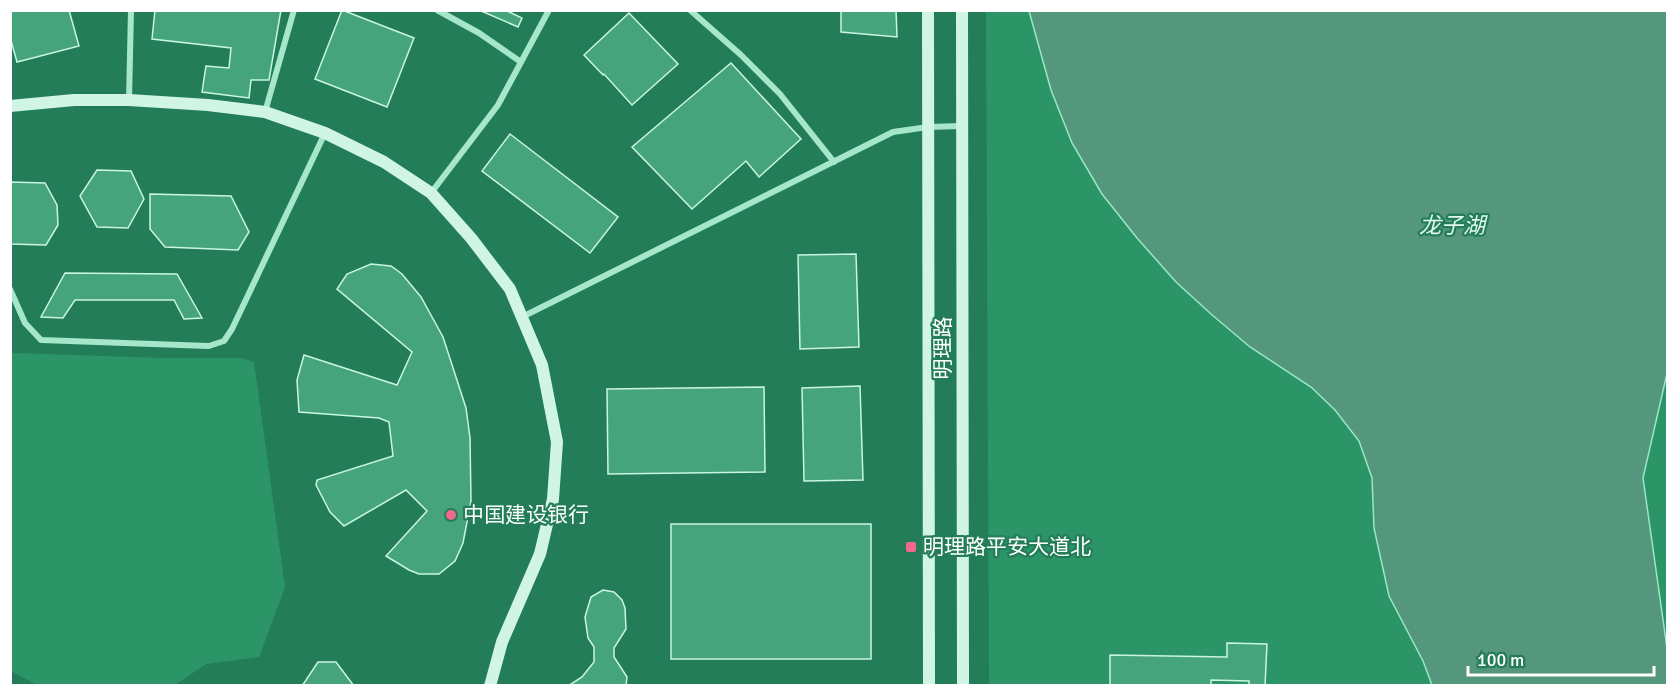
<svg xmlns="http://www.w3.org/2000/svg" width="1678" height="696" viewBox="0 0 1678 696" font-family="Signika,'Noto Sans SC',sans-serif">
<style>
.green{fill:#2c9568}
.water{fill:#55977c;stroke:#9ae7c5;stroke-width:1.5}
.building{fill:#46a47c;stroke:#c9f5e2;stroke-width:1.5}
.lines{fill:none;stroke-linecap:round;stroke-linejoin:round}
.street{stroke:#a6e6cb;stroke-width:6}
.secondary{stroke:#d0f5e6;stroke-width:12}
.poi-dot{fill:#f2688c;stroke:#227d58;stroke-width:2}
.labels{text-anchor:middle;stroke-width:4.5;stroke-linejoin:round;paint-order:stroke}
.street-label{font-size:21px;fill:#fff;stroke:#227d58}
.poi-label{font-size:21px;fill:#fff;stroke:#227d58;text-anchor:start}
.water-label{font-size:22px;font-style:italic;fill:#e0f8ee;stroke:#227d58}
</style>
<rect width="100%" height="100%" fill="#227d58"/>
<!-- green -->
<g class="green">
<path d="M 986,11 L 1667,11 L 1667,685 L 989,685 Z"/>
<path d="M 14,353 L 161,358 L 241,358 L 254,362 L 285,587 L 259,657 L 206,664 L 175,685 L 37,685 L 11,671 L 10,355 Z"/>
</g>
<!-- water -->
<path class="water" d="M 1029,11 L 1667,11 L 1668,369 L 1643,478 L 1667,648 L 1667,685 L 1432,685 L 1423,661 L 1389,596 L 1374,528 L 1372,478 L 1359,441 L 1335,410 L 1311,387 L 1250,347 L 1211,314 L 1176,282 L 1137,238 L 1102,194 L 1072,143 L 1051,90 Z"/>
<!-- building -->
<g class="building">
<path d="M 10,10 L 69,10 L 79,46 L 17,62 L 10,37 Z"/>
<path d="M 155,10 L 281,10 L 269,80 L 251,80 L 249,98 L 202,92 L 206,66 L 229,68 L 231,48 L 152,39 Z"/>
<path d="M 342,10 L 414,38 L 387,107 L 315,79 Z"/>
<path d="M 479,10 L 505,10 L 522,18 L 518,27 Z"/>
<path d="M 841,10 L 896,10 L 897,37 L 841,32 Z"/>
<path d="M 629,13 L 678,64 L 632,105 L 604,74 L 603,75 L 584,55 Z"/>
<path d="M 731,63 L 801,139 L 759,177 L 746,161 L 692,209 L 632,147 Z"/>
<path d="M 510,134 L 618,217 L 590,253 L 482,171 Z"/>
<path d="M 97,170 L 131,171 L 144,199 L 128,228 L 97,227 L 80,196 Z"/>
<path d="M 10,182 L 45,183 L 57,205 L 58,225 L 46,245 L 10,244 Z"/>
<path d="M 150,194 L 231,196 L 249,232 L 238,250 L 165,247 L 150,229 Z"/>
<path d="M 856,254 L 859,347 L 800,349 L 798,255 Z"/>
<path d="M 371,264 L 391,266 L 402,274 L 421,297 L 443,337 L 466,408 L 470,438 L 471,501 L 463,543 L 455,561 L 439,574 L 419,574 L 409,570 L 386,556 L 427,511 L 406,490 L 344,526 L 330,512 L 316,485 L 317,480 L 393,456 L 389,422 L 379,418 L 299,412 L 297,380 L 304,355 L 397,385 L 412,352 L 337,289 L 347,274 Z"/>
<path d="M 65,273 L 177,274 L 202,318 L 184,319 L 174,300 L 75,300 L 63,318 L 41,317 Z"/>
<path d="M 860,386 L 863,480 L 804,481 L 802,388 Z"/>
<path d="M 764,387 L 765,472 L 608,474 L 607,389 Z"/>
<rect x="671" y="524" width="200" height="135"/>
<path d="M 603,590 L 614,592 L 622,600 L 625,608 L 626,629 L 614,648 L 614,657 L 627,677 L 626,686 L 568,686 L 582,677 L 594,662 L 594,647 L 588,638 L 585,617 L 591,597 Z"/>
<path d="M 1227,643 L 1267,644 L 1265,686 L 1249,686 L 1249,681 L 1211,680 L 1211,686 L 1110,686 L 1110,655 L 1227,657 Z"/>
<path d="M 318,662 L 336,662 L 354,686 L 302,686 Z"/>
</g>
<g class="lines">
<!-- street -->
<g class="street">
<path d="M 437,10 L 479,33 L 521,62"/>
<path d="M 690,10 L 741,55 L 780,94 L 834,162"/>
<path d="M 129,100 L 131,10"/>
<path d="M 265,112 L 294,10"/>
<path d="M 431,193 L 498,105 L 549,10"/>
<path d="M 10,289 L 25,323 L 41,340 L 209,346 L 224,341 L 232,329 L 325,133"/>
<path d="M 522,317 L 893,132 L 928,127 L 961,126"/>
</g>
<!-- secondary -->
<g class="secondary">
<path d="M 928,10 L 929,686"/>
<path d="M 962,10 L 963,686"/>
<path d="M 10,106 L 74,100 L 129,100 L 208,105 L 265,112 L 325,133 L 384,162 L 431,193 L 471,238 L 510,289 L 542,365 L 557,442 L 553,499 L 540,554 L 502,642 L 490,686"/>
</g>
</g>
<!-- markers -->
<g class="poi-dot">
<circle cx="451" cy="515" r="6"/>
<rect x="905" y="541" width="12" height="12" rx="3"/>
</g>
<g class="labels">
<!-- street labels -->
<g class="street-label">
<text transform="translate(943 348) rotate(-90)" y="7">明理路</text>
</g>
<!-- poi labels -->
<g class="poi-label">
<text x="463" y="522">中国建设银行</text>
<text x="923" y="554">明理路平安大道北</text>
</g>
<!-- water labels -->
<g class="water-label">
<text x="1452" y="233">龙子湖</text>
</g>
</g>
<!-- border -->
<rect width="1678" height="696" fill="none" stroke="#ffffff" stroke-width="24"/>
<!-- scale -->
<path d="M1468 666v9h186v-9" fill="none" stroke="#ffffff" stroke-width="3"/>
<text x="1477" y="666" font-size="18" fill="#ffffff" stroke="#227d58" stroke-width="4.5" paint-order="stroke">100 m</text>
</svg>
